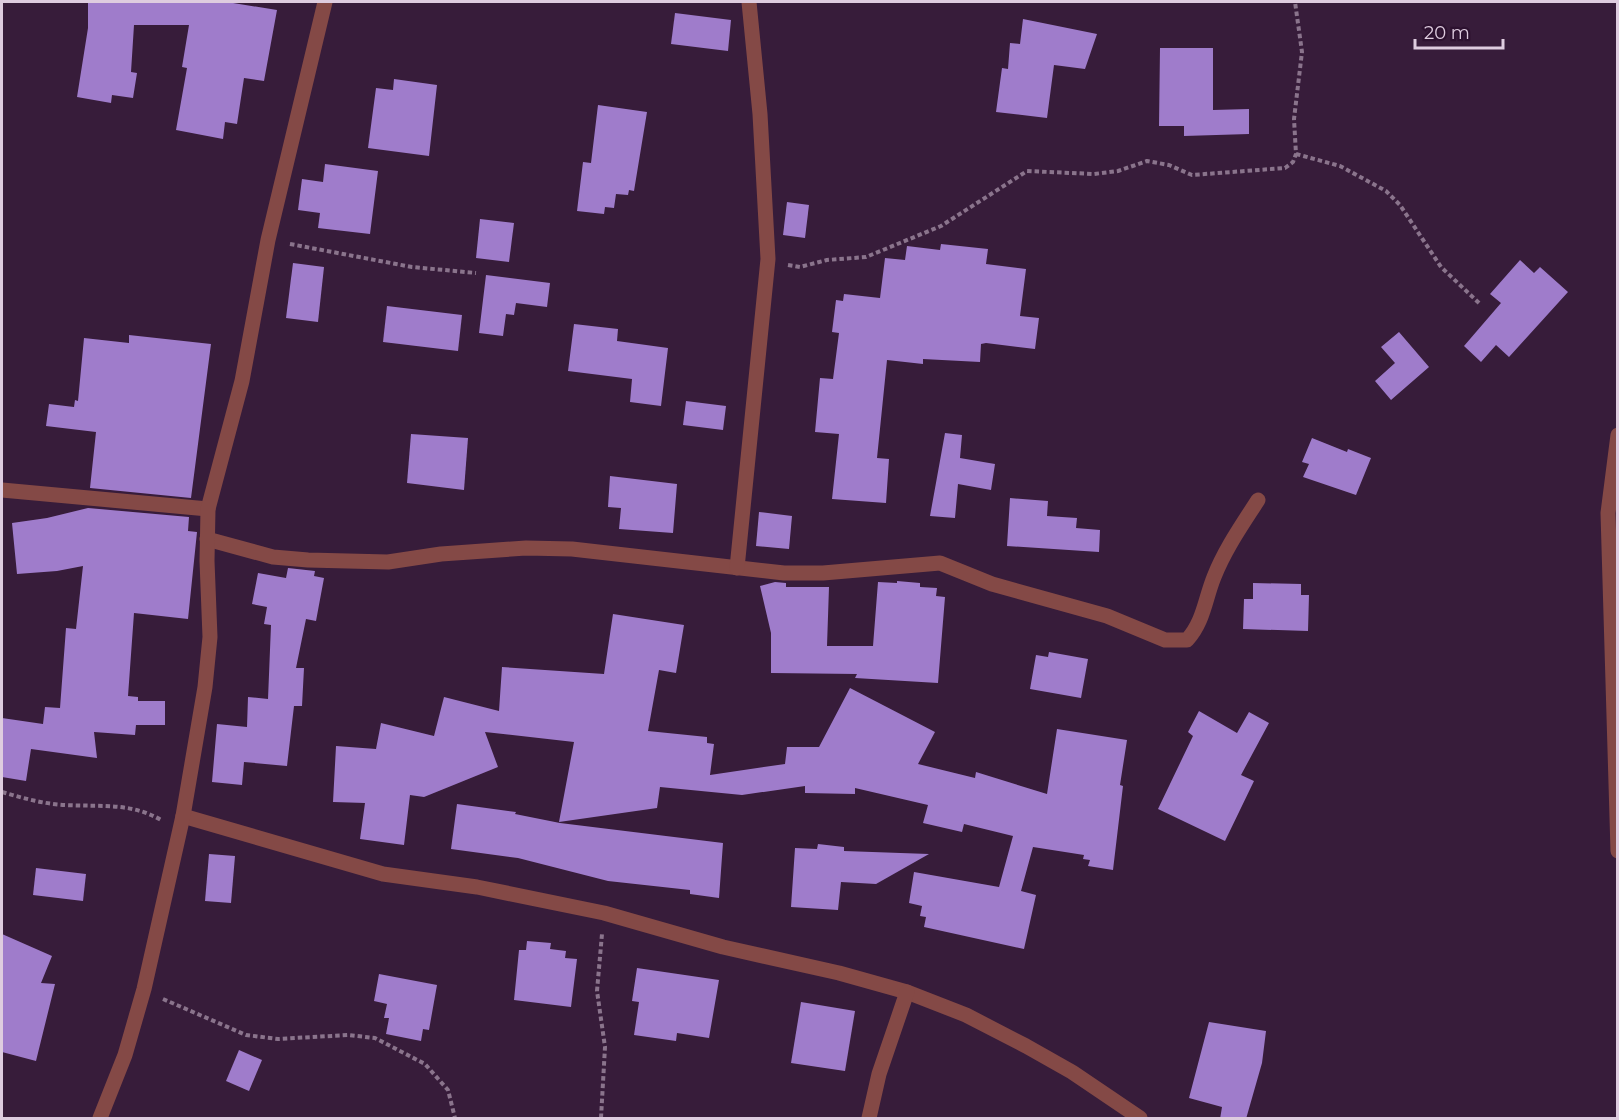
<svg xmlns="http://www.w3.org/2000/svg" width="1619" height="1120" viewBox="0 0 1619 1120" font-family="Montserrat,sans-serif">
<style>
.building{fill:#9f7ccb}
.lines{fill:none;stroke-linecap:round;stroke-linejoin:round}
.path{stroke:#8a748c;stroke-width:4;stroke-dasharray:4.5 3;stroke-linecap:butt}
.minor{stroke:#844946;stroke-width:15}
</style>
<rect width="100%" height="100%" fill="#371c3a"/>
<!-- building -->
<g class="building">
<path d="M 88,2 L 227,2 L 277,10 L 264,81 L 244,78 L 237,124 L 225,122 L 223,139 L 176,130 L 187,68 L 182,67 L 189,25 L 134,25 L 131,72 L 137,73 L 133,98 L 112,95 L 111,103 L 77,97 L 88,28 Z"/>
<path d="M 675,13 L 731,20 L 728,51 L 671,44 Z"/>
<path d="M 1023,19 L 1097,34 L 1085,69 L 1054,65 L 1047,118 L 996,112 L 1002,68 L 1008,69 L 1010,43 L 1020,44 Z"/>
<path d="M 1160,48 L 1213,48 L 1213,110 L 1249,109 L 1249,134 L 1184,136 L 1184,126 L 1159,126 Z"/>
<path d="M 394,79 L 437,85 L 429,156 L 368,148 L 376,88 L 393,90 Z"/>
<path d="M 598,105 L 647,112 L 634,191 L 629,190 L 628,195 L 616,194 L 614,208 L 605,207 L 604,214 L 577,211 L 583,162 L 591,163 Z"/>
<path d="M 325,164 L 378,171 L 370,234 L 318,228 L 320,213 L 298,210 L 302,179 L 323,182 Z"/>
<path d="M 787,202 L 809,205 L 805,238 L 783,235 Z"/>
<path d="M 480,219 L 514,223 L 509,262 L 476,258 Z"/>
<path d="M 941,244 L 988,249 L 986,264 L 1026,269 L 1020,316 L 1039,318 L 1035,349 L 986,343 L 981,344 L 980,362 L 923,359 L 923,364 L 887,360 L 877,458 L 889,459 L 886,503 L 832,499 L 839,434 L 815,432 L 820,378 L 833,379 L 839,333 L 832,332 L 836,300 L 843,301 L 844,294 L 880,298 L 885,258 L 905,260 L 907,246 L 940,250 Z"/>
<path d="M 1520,260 L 1534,273 L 1540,267 L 1568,292 L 1509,357 L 1496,345 L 1481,362 L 1464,346 L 1501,303 L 1490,294 Z"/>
<path d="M 293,263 L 324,267 L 318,322 L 286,318 Z"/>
<path d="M 486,275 L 550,283 L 547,307 L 516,303 L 514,315 L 506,314 L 503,336 L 479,333 Z"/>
<path d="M 387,306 L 462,315 L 458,351 L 383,342 Z"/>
<path d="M 574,324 L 618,329 L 617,341 L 668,348 L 661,406 L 630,402 L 632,379 L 568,371 Z"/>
<path d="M 1399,332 L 1429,367 L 1391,400 L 1375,381 L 1395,363 L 1381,347 Z"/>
<path d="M 129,335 L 211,344 L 191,498 L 90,488 L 96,432 L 46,426 L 49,404 L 74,407 L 75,400 L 78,401 L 84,338 L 129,343 Z"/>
<path d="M 686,401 L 726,406 L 723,430 L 683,425 Z"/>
<path d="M 945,433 L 962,435 L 960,458 L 995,464 L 991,490 L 958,484 L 955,518 L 930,516 Z"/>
<path d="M 411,434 L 468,438 L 464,490 L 407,483 Z"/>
<path d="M 1312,438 L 1347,452 L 1348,449 L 1371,458 L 1356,495 L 1303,477 L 1309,464 L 1302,462 Z"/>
<path d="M 610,476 L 677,484 L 673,533 L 619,529 L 621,508 L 608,507 Z"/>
<path d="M 1010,498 L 1048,501 L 1047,516 L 1077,518 L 1076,528 L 1100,530 L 1099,552 L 1007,546 Z"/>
<path d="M 88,508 L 189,517 L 188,531 L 197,532 L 188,619 L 134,613 L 128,696 L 138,697 L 138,701 L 165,701 L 165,725 L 136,725 L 135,735 L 94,732 L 97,758 L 31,749 L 26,781 L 2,777 L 2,718 L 43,724 L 45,707 L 60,708 L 66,628 L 76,629 L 83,566 L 57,571 L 17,574 L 12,523 L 47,518 Z"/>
<path d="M 759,512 L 792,516 L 789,549 L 756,546 Z"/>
<path d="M 288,568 L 315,571 L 314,576 L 324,578 L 316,621 L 306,619 L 296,668 L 304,668 L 302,706 L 294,706 L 287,766 L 244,762 L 242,785 L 212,782 L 217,724 L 247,727 L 248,697 L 268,699 L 271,625 L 264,624 L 267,607 L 252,604 L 258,573 L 286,578 Z"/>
<path d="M 897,581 L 920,583 L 920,587 L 937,588 L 936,596 L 945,597 L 938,683 L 855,678 L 857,674 L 771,673 L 771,633 L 760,586 L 775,582 L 786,583 L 786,587 L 829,587 L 827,646 L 873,646 L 878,582 L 897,583 Z"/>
<path d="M 1253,583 L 1301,584 L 1301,595 L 1309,595 L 1308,631 L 1243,629 L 1244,599 L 1253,599 Z"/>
<path d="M 613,614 L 684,625 L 676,673 L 659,670 L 648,731 L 707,737 L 707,743 L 714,744 L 710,775 L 785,764 L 787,747 L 819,747 L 850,688 L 935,732 L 918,764 L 975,778 L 976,772 L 1047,794 L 1057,729 L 1127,740 L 1120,785 L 1123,786 L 1113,870 L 1088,866 L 1090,860 L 1083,859 L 1084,855 L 1033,847 L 1021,891 L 1036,895 L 1024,949 L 924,927 L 926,917 L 920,916 L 922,906 L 909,903 L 914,872 L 999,887 L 1013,836 L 964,824 L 962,832 L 923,823 L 928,805 L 855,788 L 855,794 L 805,793 L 805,786 L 742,795 L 660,787 L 657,808 L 559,822 L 574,742 L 485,732 L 498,767 L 424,797 L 410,795 L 404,845 L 360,839 L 365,803 L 333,802 L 336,746 L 376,749 L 381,723 L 434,736 L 444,697 L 499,711 L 502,667 L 604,674 Z"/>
<path d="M 1049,652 L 1088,659 L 1081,698 L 1030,689 L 1036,655 L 1048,657 Z"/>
<path d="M 1199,711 L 1237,733 L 1249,712 L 1269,723 L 1241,775 L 1254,781 L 1225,841 L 1158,809 L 1193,736 L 1188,732 Z"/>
<path d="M 457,804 L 516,812 L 515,814 L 560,823 L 723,843 L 719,898 L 690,894 L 690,890 L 608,881 L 518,858 L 451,849 Z"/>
<path d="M 818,844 L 844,847 L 844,851 L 929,854 L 876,884 L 841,882 L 838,910 L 791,907 L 795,848 L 817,849 Z"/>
<path d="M 209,854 L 235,856 L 231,903 L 205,901 Z"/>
<path d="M 36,868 L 86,874 L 83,901 L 33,895 Z"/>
<path d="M 2,934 L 52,956 L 41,983 L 55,984 L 36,1061 L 2,1052 Z"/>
<path d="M 527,941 L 551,943 L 550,949 L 566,951 L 565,958 L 577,959 L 571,1007 L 514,1000 L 519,950 L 526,950 Z"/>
<path d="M 637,968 L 719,980 L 709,1038 L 677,1033 L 676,1041 L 634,1035 L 639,1002 L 632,1001 Z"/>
<path d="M 379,974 L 437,985 L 429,1030 L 423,1029 L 421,1041 L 386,1034 L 389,1018 L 384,1018 L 387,1004 L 374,1001 Z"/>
<path d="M 801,1002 L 855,1011 L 845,1071 L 791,1063 Z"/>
<path d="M 1209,1022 L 1266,1031 L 1262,1063 L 1246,1119 L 1220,1119 L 1222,1107 L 1189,1098 Z"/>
<path d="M 239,1050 L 262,1060 L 249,1091 L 226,1081 Z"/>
</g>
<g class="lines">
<!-- path -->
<g class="path">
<path d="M 1296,154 L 1340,166 L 1386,191 L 1400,205 L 1441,267 L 1480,304"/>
<path d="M 290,244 L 412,267 L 476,273"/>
<path d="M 788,265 L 800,267 L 827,260 L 866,257 L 941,226 L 1027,171 L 1094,174 L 1118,171 L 1147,161 L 1169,165 L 1192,175 L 1285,168 L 1293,162 L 1296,154 L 1294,119 L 1302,52 L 1295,2"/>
<path d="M 2,792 C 23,798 43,804 65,805 C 100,807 130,802 161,820"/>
<path d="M 163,999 L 246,1035 L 278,1039 L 348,1035 L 375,1038 L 425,1064 L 448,1090 L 455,1118"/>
<path d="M 601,1118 L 605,1047 L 597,991 L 602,934"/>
</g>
<!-- minor -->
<g class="minor">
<path d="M 1618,435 L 1608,513 L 1618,851"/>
<path d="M 2,490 L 208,509"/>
<path d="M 207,539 L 273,557 L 308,560 L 388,562 L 441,554 L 526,548 L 572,549 L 784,573 L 823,573 L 940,563 L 992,584 L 1107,616 L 1165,640 L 1187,640 C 1204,621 1205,599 1214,577 C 1225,549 1242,525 1258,500"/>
<path d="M 737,568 L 768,259 L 760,114 L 749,2"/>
<path d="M 183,816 L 383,874 L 477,887 L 604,913 L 723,947 L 839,973 L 907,992 L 966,1015 L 1026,1046 L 1072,1072 L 1140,1118"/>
<path d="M 100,1118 L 125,1055 L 144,989 L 183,816 L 205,687 L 210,637 L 207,561 L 208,509 L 242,381 L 268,240 L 325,2"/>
<path d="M 869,1118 L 879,1074 L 907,992"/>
</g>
</g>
<!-- border -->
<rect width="1619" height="1120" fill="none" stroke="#deccdf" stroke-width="6"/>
<!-- scale -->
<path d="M1415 39v9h88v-9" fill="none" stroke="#deccdf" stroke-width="3"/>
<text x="1424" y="39" font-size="18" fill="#deccdf" stroke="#2d1230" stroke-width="4.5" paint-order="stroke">20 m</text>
</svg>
